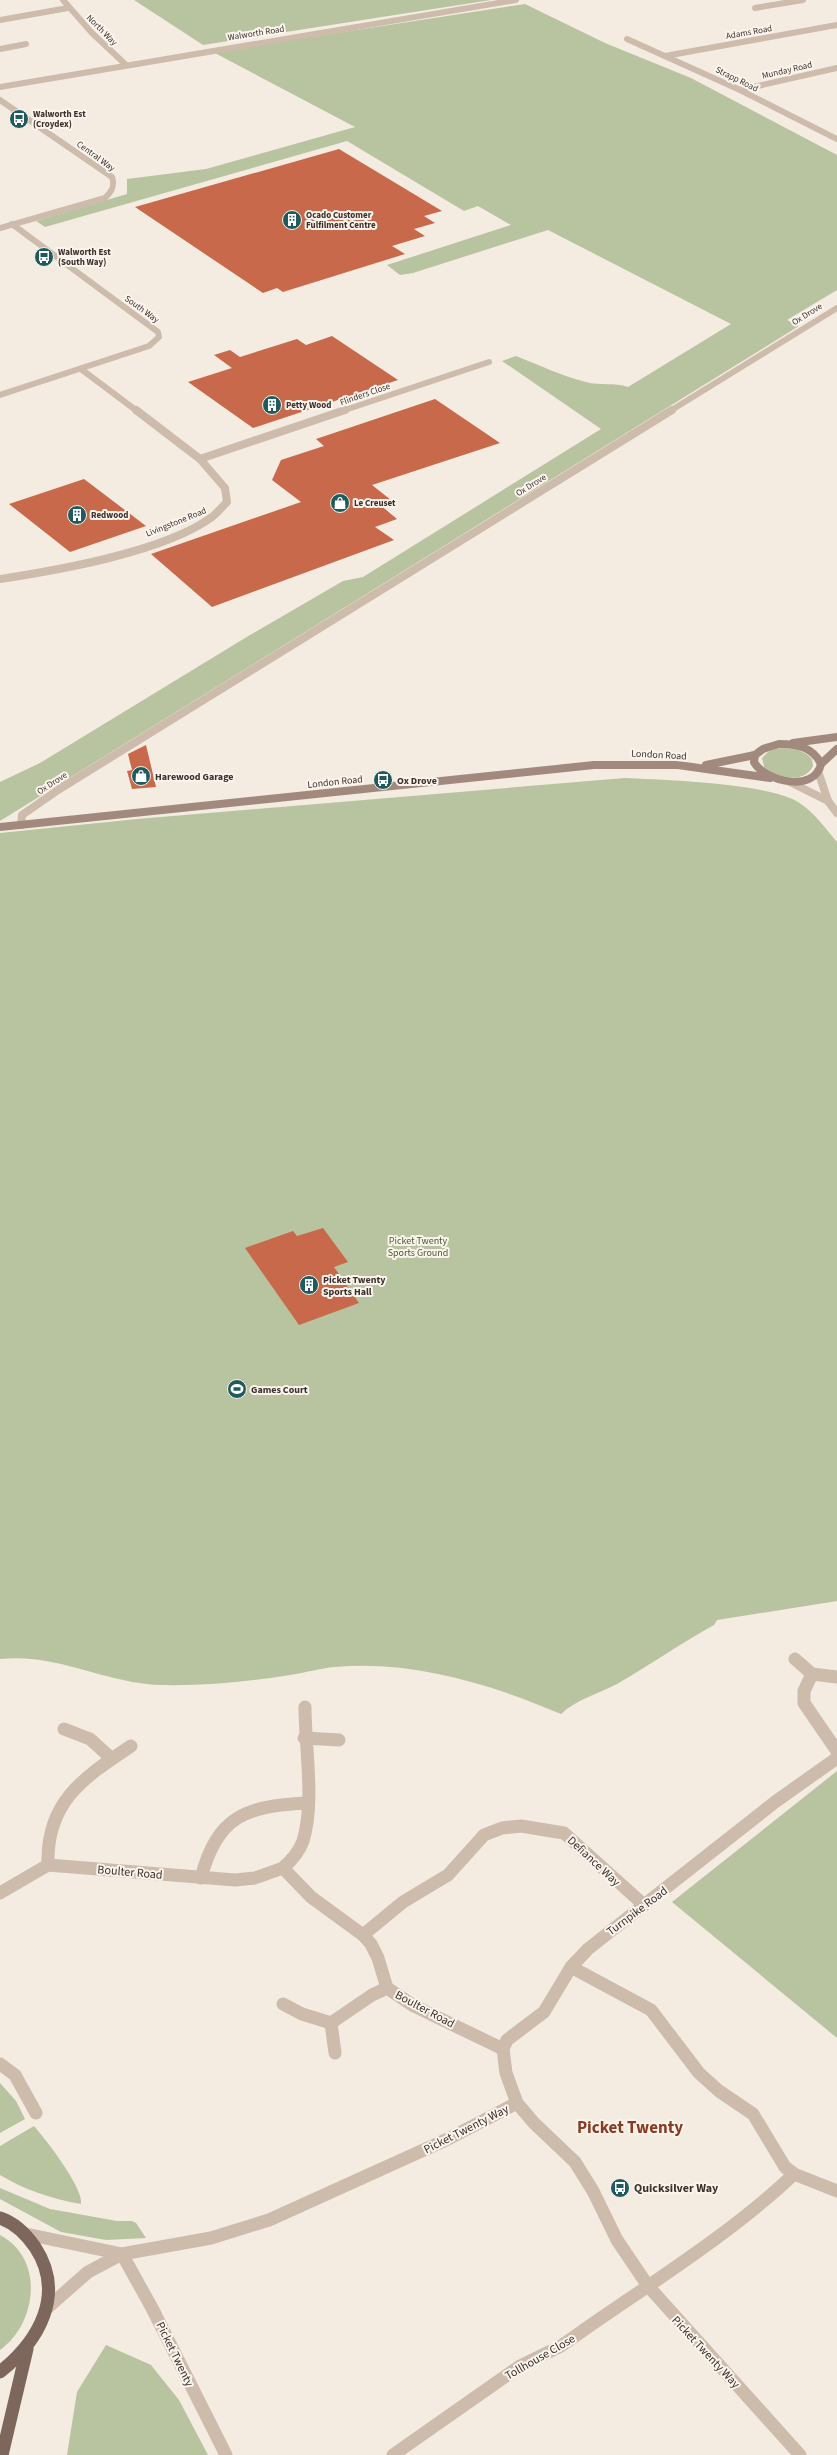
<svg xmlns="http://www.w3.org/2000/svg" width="837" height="2455" viewBox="0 0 837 2455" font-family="'Source Sans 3',sans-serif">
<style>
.green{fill:#b8c4a0}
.building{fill:#c8694b}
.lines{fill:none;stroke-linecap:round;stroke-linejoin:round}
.minor-far2{stroke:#cdbbac;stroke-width:6}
.minor-far1{stroke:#cdbbac;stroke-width:8}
.minor{stroke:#cdbbac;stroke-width:13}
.tertiary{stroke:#cdbbac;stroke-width:6}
.secondary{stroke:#a18a7d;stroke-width:8}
.primary{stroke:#7d675c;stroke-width:13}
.labels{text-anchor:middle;stroke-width:4;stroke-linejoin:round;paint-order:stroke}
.far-street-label{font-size:9px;fill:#3b302b;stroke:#fbf5ee}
.far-poi-label{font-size:9px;font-weight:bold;fill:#3b302b;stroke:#fbf5ee;text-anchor:start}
.street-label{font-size:10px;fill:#3b302b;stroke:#fbf5ee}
.poi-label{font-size:10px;font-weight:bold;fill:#3b302b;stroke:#fbf5ee;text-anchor:start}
.park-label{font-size:10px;fill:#4a5a2e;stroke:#fbf5ee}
.near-street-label{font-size:12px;fill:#3b302b;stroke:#fbf5ee}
.near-poi-label{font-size:12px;font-weight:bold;fill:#3b302b;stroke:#fbf5ee;text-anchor:start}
.near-district-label{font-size:17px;font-weight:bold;fill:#8c3b22;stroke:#fbf5ee}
</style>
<rect width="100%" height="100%" fill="#f4ebe1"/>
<!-- green -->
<g class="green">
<path d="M 134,0 L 491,0 L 203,45 Z"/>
<path d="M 525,4 L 605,43 L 691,78 L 837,155 L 837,290 L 787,320 L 799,326 L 0,821 L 0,782 L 40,763 L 250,635 L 343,581 L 363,577 L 601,429 L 502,361 L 516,356 C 539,365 562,376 586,382 C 600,386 614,382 628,387 L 731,324 L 548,230 L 413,273 L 400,275 L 387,265 L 511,225 L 478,206 L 464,211 L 347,141 L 45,227 L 36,221 L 127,194 L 127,179 L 206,169 L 355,127 L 213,52 Z"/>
<path d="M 776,749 C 789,747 803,749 812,759 L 813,766 C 803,785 780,776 765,770 L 762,758 L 768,752 Z"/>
<path d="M 625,778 C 664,780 768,783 798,802 C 814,812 825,828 837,842 L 837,1601 L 717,1620 L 714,1625 C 681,1643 650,1665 617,1684 C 598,1694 577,1699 561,1714 C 491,1684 411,1660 335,1667 C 320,1668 305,1673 290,1675 C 247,1682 204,1686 160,1685 C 105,1683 57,1653 0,1659 L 0,833 L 137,819 Z"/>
<path d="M 837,1771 L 837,2038 L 672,1902 Z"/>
<path d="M 0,2083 L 16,2101 L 25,2119 L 0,2133 Z"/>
<path d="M 34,2126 C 46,2140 83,2187 81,2204 C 52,2199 25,2190 0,2175 L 0,2146 Z"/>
<path d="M 0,2188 L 50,2209 L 117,2221 L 132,2221 L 136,2223 L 146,2238 L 106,2240 L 61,2232 L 0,2199 Z"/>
<path d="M 0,2235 C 45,2259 37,2323 0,2350 Z"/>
<path d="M 106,2345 L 151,2365 L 179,2400 L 208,2455 L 67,2455 L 77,2392 Z"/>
</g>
<!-- building -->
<g class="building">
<path d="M 339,149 L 442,211 L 424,216 L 435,223 L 414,229 L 425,236 L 392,246 L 405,254 L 283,292 L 277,288 L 263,293 L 135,207 Z"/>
<path d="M 332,336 L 398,380 L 253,428 L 188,382 L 232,368 L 214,355 L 230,350 L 240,357 L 297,339 L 306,345 Z"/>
<path d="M 435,399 L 500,443 L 372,485 L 391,500 L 379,504 L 397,519 L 375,527 L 394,540 L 212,607 L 151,554 L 301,502 L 272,480 L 281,460 L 324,446 L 316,439 Z"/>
<path d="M 84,479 L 146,526 L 70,552 L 9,504 Z"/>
<path d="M 146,745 L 156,787 L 132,789 L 127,771 L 132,770 L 128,754 Z"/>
<path d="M 323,1228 L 348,1262 L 334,1267 L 359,1303 L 299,1325 L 245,1248 L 293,1231 L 297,1236 Z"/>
</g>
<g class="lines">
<!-- minor-far2 -->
<g class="minor-far2">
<path d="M 63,0 L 92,33 L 125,64"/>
<path d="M 755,8 L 803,0"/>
<path d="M 0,20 L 68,8"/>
<path d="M 627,39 L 740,90 L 837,139"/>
<path d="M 0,49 L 26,44"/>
<path d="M 665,56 L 837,25"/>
<path d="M 740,90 L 837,68"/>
<path d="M 0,100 L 112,177 C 115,186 112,192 105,198 L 0,228"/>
<path d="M 81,369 L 137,411"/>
<path d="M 0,395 L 149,346 L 159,337 L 158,332 L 12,224"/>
<path d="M 342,411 L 489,362"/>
<path d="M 670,411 L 837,308"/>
</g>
<!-- minor-far1 -->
<g class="minor-far1">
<path d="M 200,459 L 345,410"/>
<path d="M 0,579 C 59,570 164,552 212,517 C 217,513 222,507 227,502 L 225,488 L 200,459 L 136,410"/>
<path d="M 818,771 L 828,801 L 837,813"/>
<path d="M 790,782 L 828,801"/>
<path d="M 21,825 L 22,815 L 58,790 L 672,410"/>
</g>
<!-- minor -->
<g class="minor">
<path d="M 795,1659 L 812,1674 L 804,1691 L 804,1703 L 837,1751"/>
<path d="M 812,1674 L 837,1677"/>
<path d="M 64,1729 L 90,1739 L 112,1759"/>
<path d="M 304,1738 L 339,1740"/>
<path d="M 131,1746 C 83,1778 46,1802 48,1865 L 235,1880 L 255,1878 L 283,1868 L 311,1897 L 363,1935 L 371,1944 L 378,1958 L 387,1988 L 414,2006 L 503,2049"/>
<path d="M 283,1868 C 291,1861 299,1852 303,1841 C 315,1802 305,1748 305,1707"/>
<path d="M 201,1878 C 217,1816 246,1806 306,1803"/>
<path d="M 0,1893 L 48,1865"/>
<path d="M 363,1935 L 403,1902 L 448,1875 L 484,1835 L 502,1828 L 521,1826 L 564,1833 L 644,1905"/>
<path d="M 571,1967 L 651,2010 L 699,2073 L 719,2091 L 753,2114 L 785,2167 L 794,2174 L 837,2191"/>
<path d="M 283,2004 L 302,2014 L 331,2023 L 372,1995 L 387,1988"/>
<path d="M 331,2023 L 335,2053"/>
<path d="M 0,2064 L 15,2075 L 36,2113"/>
<path d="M 26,2234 L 122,2254 L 152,2308 L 226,2455"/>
<path d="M 47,2308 L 88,2272 L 122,2254 L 211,2238 L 269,2220 L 448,2139 L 517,2103"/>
<path d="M 393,2455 L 520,2366 L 561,2346 L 581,2332 C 651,2283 732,2233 794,2174"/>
<path d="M 800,2455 L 648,2286 L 617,2240 L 593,2191 L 575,2162 L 534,2123 L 517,2103 L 506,2073 L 503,2049 L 507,2040 L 544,2012 L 571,1967 L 588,1949 L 775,1802 L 837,1758"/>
</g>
<!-- tertiary -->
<path class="tertiary" d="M 0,87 L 516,0"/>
<!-- secondary -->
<g class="secondary">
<path d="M 793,743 L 837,737"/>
<path d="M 779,744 C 797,744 813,747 821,764 C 815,793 765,782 754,762 L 755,755 L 763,749 Z"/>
<path d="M 821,764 L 837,749"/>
<path d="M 706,765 L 755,755"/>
<path d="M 0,827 L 594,765 L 678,765 L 770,778"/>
</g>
<!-- primary -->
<g class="primary">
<path d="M 0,2218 C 15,2223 26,2234 35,2247 C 66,2294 39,2341 0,2372"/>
<path d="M 2,2455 L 27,2349"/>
</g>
</g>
<!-- icons -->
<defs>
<symbol id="bus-disc" viewBox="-11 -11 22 22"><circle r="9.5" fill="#1f5a5e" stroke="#fbf5ee"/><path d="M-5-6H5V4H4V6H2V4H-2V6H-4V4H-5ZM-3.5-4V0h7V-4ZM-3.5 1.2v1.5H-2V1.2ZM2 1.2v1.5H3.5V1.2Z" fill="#fff"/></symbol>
<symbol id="building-disc" viewBox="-11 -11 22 22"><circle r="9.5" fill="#1f5a5e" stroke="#fbf5ee"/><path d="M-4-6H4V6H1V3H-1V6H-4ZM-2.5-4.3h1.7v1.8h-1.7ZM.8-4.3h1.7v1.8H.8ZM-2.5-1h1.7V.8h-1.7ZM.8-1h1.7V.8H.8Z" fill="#fff"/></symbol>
<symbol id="shop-disc" viewBox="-11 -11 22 22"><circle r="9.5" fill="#1f5a5e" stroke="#fbf5ee"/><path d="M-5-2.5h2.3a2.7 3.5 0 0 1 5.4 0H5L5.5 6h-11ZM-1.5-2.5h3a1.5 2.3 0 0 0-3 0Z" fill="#fff"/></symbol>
<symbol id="stadium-disc" viewBox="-11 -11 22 22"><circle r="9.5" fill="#1f5a5e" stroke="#fbf5ee"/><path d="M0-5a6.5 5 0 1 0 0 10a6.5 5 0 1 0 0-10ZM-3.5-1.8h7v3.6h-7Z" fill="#fff"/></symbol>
</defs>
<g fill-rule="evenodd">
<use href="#bus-disc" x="8" y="108" width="22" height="22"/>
<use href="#building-disc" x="281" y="209" width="22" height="22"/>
<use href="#bus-disc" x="33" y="246" width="22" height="22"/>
<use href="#building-disc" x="261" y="394" width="22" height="22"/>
<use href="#shop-disc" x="329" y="492" width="22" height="22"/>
<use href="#building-disc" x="66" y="504" width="22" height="22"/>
<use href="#shop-disc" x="130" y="765" width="22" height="22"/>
<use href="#bus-disc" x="372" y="769" width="22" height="22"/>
<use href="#building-disc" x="298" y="1274" width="22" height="22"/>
<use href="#stadium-disc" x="226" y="1378" width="22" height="22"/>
<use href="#bus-disc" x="609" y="2177" width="22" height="22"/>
</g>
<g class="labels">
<!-- far-street labels -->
<g class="far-street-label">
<text transform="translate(102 30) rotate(45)" y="3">North Way</text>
<text transform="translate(749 32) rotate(-10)" y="3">Adams Road</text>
<text transform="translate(256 33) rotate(-9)" y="3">Walworth Road</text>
<text transform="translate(787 70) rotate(-13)" y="3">Munday Road</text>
<text transform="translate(737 79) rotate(26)" y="3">Strapp Road</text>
<text transform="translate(96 156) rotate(36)" y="3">Central Way</text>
<text transform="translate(142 309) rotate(36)" y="3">South Way</text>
<text transform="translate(807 314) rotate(-32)" y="3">Ox Drove</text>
<text transform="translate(365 394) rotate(-19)" y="3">Flinders Close</text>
<text transform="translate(531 485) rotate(-32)" y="3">Ox Drove</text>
<text transform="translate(176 522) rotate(-22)" y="3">Livingstone Road</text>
<text transform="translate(52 783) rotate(-33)" y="3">Ox Drove</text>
</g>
<!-- far-poi labels -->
<g class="far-poi-label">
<text x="33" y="117">Walworth Est<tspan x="33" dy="10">(Croydex)</tspan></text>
<text x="306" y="218">Ocado Customer<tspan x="306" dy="10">Fulfilment Centre</tspan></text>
<text x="58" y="255">Walworth Est<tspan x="58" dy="10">(South Way)</tspan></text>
<text x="286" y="408">Petty Wood</text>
<text x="354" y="506">Le Creuset</text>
<text x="91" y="518">Redwood</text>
</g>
<!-- street labels -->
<g class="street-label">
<text transform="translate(659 754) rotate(3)" y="4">London Road</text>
<text transform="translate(335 781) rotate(-6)" y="4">London Road</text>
</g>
<!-- poi labels -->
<g class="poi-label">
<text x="155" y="780">Harewood Garage</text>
<text x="397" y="784">Ox Drove</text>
<text x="323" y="1283">Picket Twenty<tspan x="323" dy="12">Sports Hall</tspan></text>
<text x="251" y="1393">Games Court</text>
</g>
<!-- park labels -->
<g class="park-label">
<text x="418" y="1244">Picket Twenty<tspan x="418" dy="12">Sports Ground</tspan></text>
</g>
<!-- near-street labels -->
<g class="near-street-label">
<text transform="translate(594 1861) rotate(43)" y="4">Defiance Way</text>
<text transform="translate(130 1872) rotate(5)" y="4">Boulter Road</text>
<text transform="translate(637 1911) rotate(-37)" y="4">Turnpike Road</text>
<text transform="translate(425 2009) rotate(28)" y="4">Boulter Road</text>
<text transform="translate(466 2129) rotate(-27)" y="4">Picket Twenty Way</text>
<text transform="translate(706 2352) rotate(47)" y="4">Picket Twenty Way</text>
<text transform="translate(175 2354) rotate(64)" y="4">Picket Twenty</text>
<text transform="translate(540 2357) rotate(-30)" y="4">Tollhouse Close</text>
</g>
<!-- near-poi labels -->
<g class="near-poi-label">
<text x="634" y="2192">Quicksilver Way</text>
</g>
<!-- near-district labels -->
<g class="near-district-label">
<text x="630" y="2133">Picket Twenty</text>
</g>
</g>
</svg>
